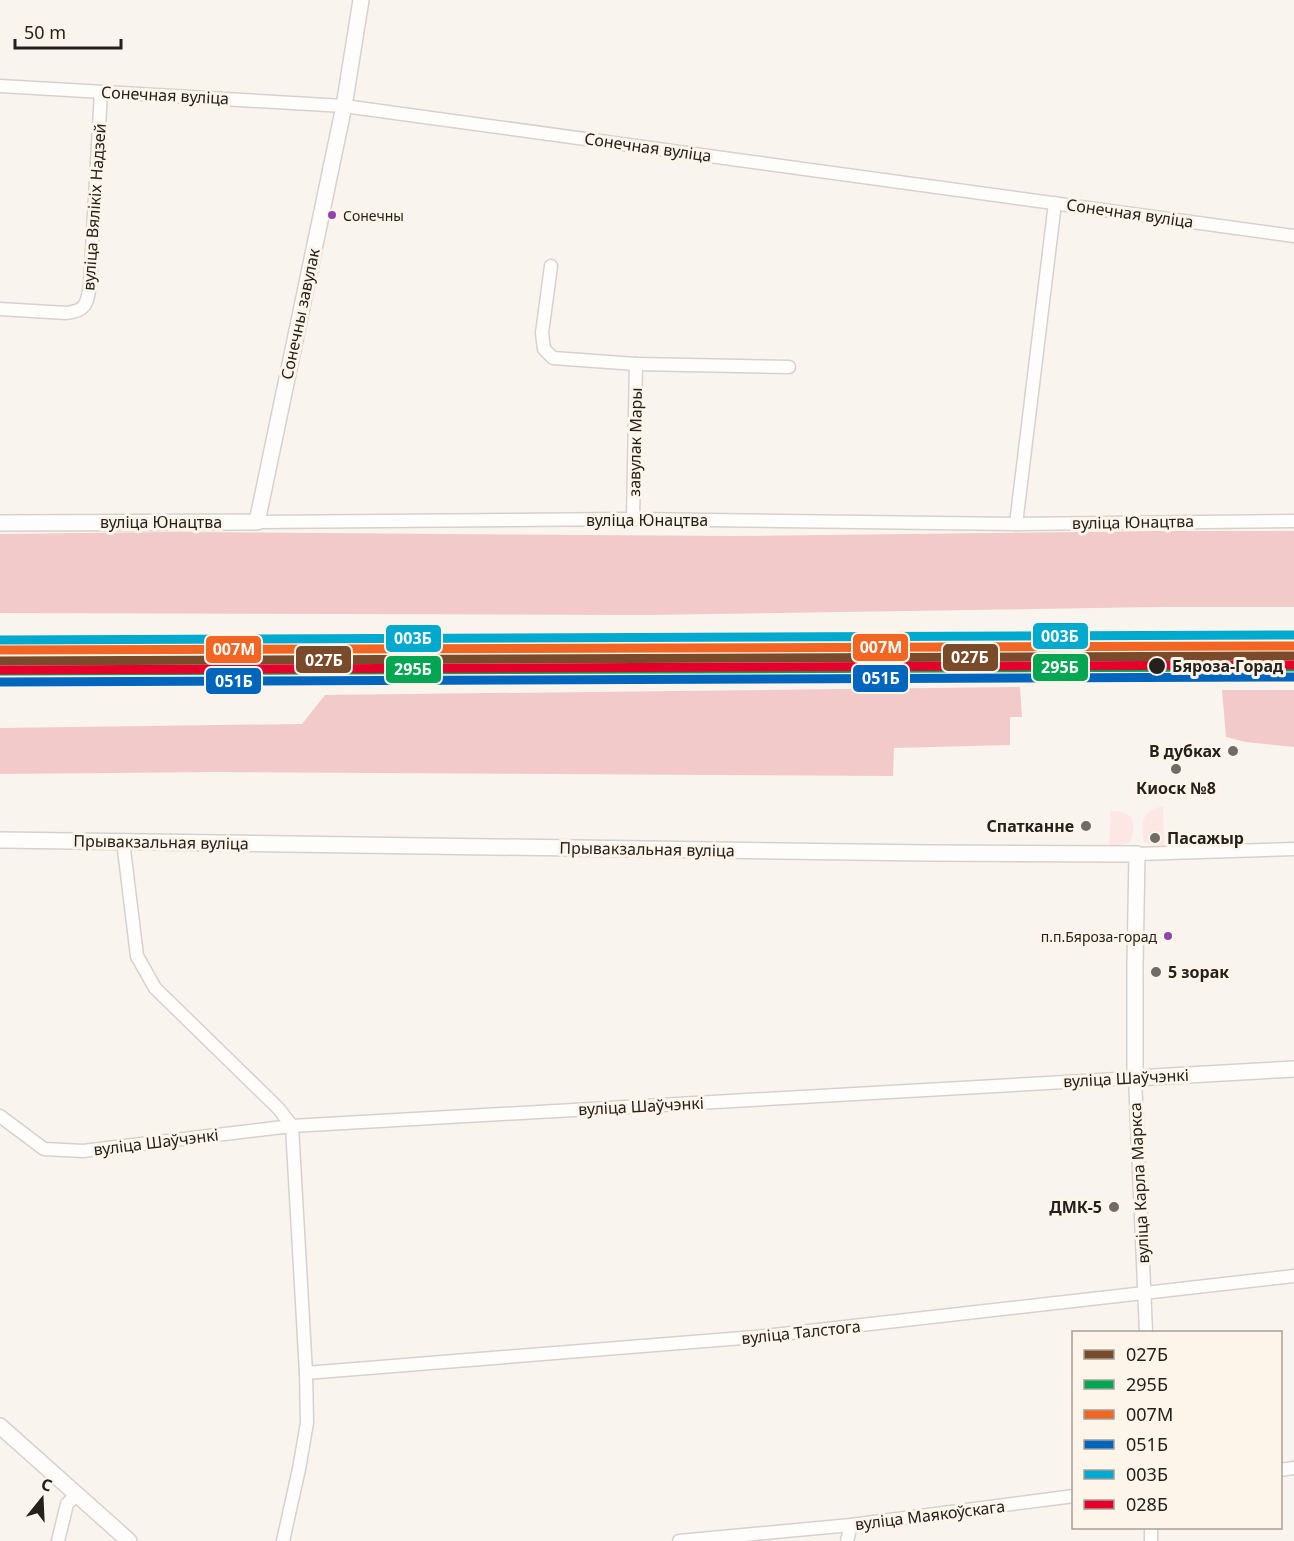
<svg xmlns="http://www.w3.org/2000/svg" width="1294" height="1541" viewBox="0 0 1294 1541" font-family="'Noto Sans',sans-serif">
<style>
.green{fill:#fce7e5}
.forest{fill:#f1cac9}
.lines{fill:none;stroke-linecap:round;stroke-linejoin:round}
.minor-casing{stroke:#d5d2cd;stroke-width:15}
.tertiary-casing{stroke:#d5d2cd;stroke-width:18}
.minor{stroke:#fefdfc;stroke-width:12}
.tertiary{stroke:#fefdfc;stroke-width:15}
.rail-1-casing{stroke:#fdf5ea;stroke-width:14}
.rail-2-casing{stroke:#fdf5ea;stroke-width:14}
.rail-3-casing{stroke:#fdf5ea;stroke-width:14}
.rail-4-casing{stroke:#fdf5ea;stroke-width:14}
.rail-5-casing{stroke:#fdf5ea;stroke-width:14}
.rail-6-casing{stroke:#fdf5ea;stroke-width:14}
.rail-1{stroke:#7a4b2a;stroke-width:9}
.rail-2{stroke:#00a651;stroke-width:9}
.rail-3{stroke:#f26522;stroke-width:9}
.rail-4{stroke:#0065bd;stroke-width:9}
.rail-5{stroke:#00a9ce;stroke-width:9}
.rail-6{stroke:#e4002b;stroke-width:9}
.bus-dot{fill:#8e44ad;stroke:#fdf5ea;stroke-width:2}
.stop-dot{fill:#24211d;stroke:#fdf5ea;stroke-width:2}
.poi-dot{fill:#6f6b66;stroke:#fdf5ea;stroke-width:2}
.labels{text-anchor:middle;stroke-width:6;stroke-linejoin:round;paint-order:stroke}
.bus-label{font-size:14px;fill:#24211d;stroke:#fdf5ea;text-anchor:start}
.street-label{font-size:16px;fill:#24211d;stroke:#fdf5ea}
.stop-label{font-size:16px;font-weight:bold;fill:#24211d;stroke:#fdf5ea;text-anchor:start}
.poi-label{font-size:16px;font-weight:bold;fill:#24211d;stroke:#fdf5ea;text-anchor:end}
.line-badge{stroke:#fdf5ea;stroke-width:2}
.badge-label{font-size:16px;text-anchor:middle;font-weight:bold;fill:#fff}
</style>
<rect width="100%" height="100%" fill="#f9f4ee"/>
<!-- green -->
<g class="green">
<path d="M 1163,807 L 1164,846 L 1152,845 L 1144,842 C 1141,825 1141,808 1163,807 Z"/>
<path d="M 1111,811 C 1134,811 1137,823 1130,842 L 1121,845 L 1109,845 Z"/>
</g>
<!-- forest -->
<g class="forest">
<path d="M 1160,531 L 1294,531 L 1294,607 L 1158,607 L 645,615 L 0,613 L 0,534 L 170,532 L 733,536 Z"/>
<path d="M 1020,687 L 1022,717 L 1010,717 L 1010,745 L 894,748 L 893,776 L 215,772 L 0,774 L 0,728 L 302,724 L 325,695 Z"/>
<path d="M 1222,690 L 1294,690 L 1294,747 L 1246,742 L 1226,737 Z"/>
</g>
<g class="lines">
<defs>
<g id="minor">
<path d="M 0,86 L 344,106 L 1294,236"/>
<path d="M 551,266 L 542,333 L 544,349 L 553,358 L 636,364"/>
<path d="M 0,309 L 66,313 C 86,311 87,304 90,285 L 101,92"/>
<path d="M 633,519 L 636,364 L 789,367"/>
<path d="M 257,522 L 633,519 L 1016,524 L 1294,521"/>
<path d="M 1016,524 L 1055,203"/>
<path d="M 123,841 L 137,956 L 155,988 L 278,1108 L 292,1126 L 306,1373 L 307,1423 L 299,1469 L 283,1541"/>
<path d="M 1137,854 L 1294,849"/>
<path d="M 0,1116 L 44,1149 L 83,1151 L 292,1126 L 1135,1078 L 1146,1332"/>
<path d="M 306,1373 L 755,1337 L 1294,1276"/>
<path d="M 1280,1470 L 1294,1468"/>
<path d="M 58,1541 L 67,1504 L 77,1494"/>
<path d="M 679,1541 L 851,1525 L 1074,1496"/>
<path d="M 847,1541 L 851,1525"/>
<path d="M 1151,1541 L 1151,1528"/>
</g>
<g id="tertiary">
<path d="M 0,523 L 257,522 L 344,106 L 361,0"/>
<path d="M 0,840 L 928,853 L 1137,854 L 1135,965 L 1135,1078 L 1294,1069"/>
<path d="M 0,1426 L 129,1541"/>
</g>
</defs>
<!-- minor casing -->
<use href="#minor" class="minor-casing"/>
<!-- tertiary casing -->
<use href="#tertiary" class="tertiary-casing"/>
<!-- minor -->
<use href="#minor" class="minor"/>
<!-- tertiary -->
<use href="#tertiary" class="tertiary"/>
<defs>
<path id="rail-1" d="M 0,661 L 1294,656"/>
<path id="rail-2" d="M 0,671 L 1294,667"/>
<path id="rail-3" d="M 0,650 L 1294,646"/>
<path id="rail-4" d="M 0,682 L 1294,677"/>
<path id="rail-5" d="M 0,640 L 1294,635"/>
<path id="rail-6" d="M 0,670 L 1294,665"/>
</defs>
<!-- rail-1 casing -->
<use href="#rail-1" class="rail-1-casing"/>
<!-- rail-2 casing -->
<use href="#rail-2" class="rail-2-casing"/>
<!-- rail-3 casing -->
<use href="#rail-3" class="rail-3-casing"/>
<!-- rail-4 casing -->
<use href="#rail-4" class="rail-4-casing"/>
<!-- rail-5 casing -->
<use href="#rail-5" class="rail-5-casing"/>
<!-- rail-6 casing -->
<use href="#rail-6" class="rail-6-casing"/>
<!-- rail-1 -->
<use href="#rail-1" class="rail-1"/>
<!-- rail-2 -->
<use href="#rail-2" class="rail-2"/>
<!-- rail-3 -->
<use href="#rail-3" class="rail-3"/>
<!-- rail-4 -->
<use href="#rail-4" class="rail-4"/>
<!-- rail-5 -->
<use href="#rail-5" class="rail-5"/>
<!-- rail-6 -->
<use href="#rail-6" class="rail-6"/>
</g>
<!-- markers -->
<g class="bus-dot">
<circle cx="332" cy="215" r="5"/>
<circle cx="1168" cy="936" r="5"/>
</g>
<circle class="stop-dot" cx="1157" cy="666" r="9"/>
<g class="poi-dot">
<circle cx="1233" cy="751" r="6"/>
<circle cx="1176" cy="769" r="6"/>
<circle cx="1086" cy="826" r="6"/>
<circle cx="1155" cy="838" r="6"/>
<circle cx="1156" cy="972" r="6"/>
<circle cx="1114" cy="1207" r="6"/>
</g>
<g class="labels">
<!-- bus labels -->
<g class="bus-label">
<text x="343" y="221">Сонечны</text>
<text x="1157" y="942" text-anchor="end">п.п.Бяроза-горад</text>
</g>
<!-- street labels -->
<g class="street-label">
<text transform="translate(165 95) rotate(3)" y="6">Сонечная вуліца</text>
<text transform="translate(648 147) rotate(8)" y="6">Сонечная вуліца</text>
<text transform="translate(94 207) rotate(-86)" y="6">вуліца Вялікіх Надзей</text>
<text transform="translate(1130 213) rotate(8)" y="6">Сонечная вуліца</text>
<text transform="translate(300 314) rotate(-78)" y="6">Сонечны завулак</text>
<text transform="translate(635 442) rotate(-89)" y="6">завулак Мары</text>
<text x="647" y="526">вуліца Юнацтва</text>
<text x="161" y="528">вуліца Юнацтва</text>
<text transform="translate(1133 522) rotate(-1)" y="6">вуліца Юнацтва</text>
<text transform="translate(161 842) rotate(1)" y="6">Прывакзальная вуліца</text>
<text transform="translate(647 849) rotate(1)" y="6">Прывакзальная вуліца</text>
<text transform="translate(1126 1078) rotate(-3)" y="6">вуліца Шаўчэнкі</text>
<text transform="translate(641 1106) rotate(-3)" y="6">вуліца Шаўчэнкі</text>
<text transform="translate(156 1142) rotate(-7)" y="6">вуліца Шаўчэнкі</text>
<text transform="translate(1139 1183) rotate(-93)" y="6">вуліца Карла Маркса</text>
<text transform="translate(801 1332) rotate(-6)" y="6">вуліца Талстога</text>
<text transform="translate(930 1515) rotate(-7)" y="6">вуліца Маякоўскага</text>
</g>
<!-- stop labels -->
<g class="stop-label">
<text x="1172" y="672">Бяроза-Горад</text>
</g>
<!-- poi labels -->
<g class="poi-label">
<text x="1221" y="757">В дубках</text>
<text x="1176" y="794" text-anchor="middle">Киоск №8</text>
<text x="1074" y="832">Спатканне</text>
<text x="1167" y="844" text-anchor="start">Пасажыр</text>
<text x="1168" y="978" text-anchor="start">5 зорак</text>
<text x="1102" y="1213">ДМК-5</text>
</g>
</g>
<g class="line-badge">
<rect x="1032" y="622" width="57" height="28" rx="6" fill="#00a9ce"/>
<rect x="385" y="624" width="57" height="29" rx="6" fill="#00a9ce"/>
<rect x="852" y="633" width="57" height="29" rx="6" fill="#f26522"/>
<rect x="205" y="635" width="57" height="29" rx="6" fill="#f26522"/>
<rect x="942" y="643" width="57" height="29" rx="6" fill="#7a4b2a"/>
<rect x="295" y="645" width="57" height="29" rx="6" fill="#7a4b2a"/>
<rect x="1032" y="653" width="57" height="29" rx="6" fill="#00a651"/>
<rect x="385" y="655" width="57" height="29" rx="6" fill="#00a651"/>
<rect x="852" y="664" width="57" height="29" rx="6" fill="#0065bd"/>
<rect x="205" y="667" width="57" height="28" rx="6" fill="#0065bd"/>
</g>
<g class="badge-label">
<text x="1060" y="642">003Б</text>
<text x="413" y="644">003Б</text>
<text x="881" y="653">007М</text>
<text x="234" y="655">007М</text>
<text x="970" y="663">027Б</text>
<text x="324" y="666">027Б</text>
<text x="1060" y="673">295Б</text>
<text x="413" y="675">295Б</text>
<text x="881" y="684">051Б</text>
<text x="234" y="687">051Б</text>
</g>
<!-- legend -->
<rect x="1072" y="1331" width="210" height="198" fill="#fdf5ea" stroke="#a6a098" stroke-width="1.5"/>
<rect x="1084" y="1350" width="30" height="9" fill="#7a4b2a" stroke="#a6a098" stroke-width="1.5"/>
<text x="1126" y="1361" font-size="18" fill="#24211d">027Б</text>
<rect x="1084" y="1380" width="30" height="9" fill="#00a651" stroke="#a6a098" stroke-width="1.5"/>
<text x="1126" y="1391" font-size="18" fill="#24211d">295Б</text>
<rect x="1084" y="1410" width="30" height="9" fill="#f26522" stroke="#a6a098" stroke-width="1.5"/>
<text x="1126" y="1421" font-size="18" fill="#24211d">007М</text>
<rect x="1084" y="1440" width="30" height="9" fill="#0065bd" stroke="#a6a098" stroke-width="1.5"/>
<text x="1126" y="1451" font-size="18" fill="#24211d">051Б</text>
<rect x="1084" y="1470" width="30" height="9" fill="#00a9ce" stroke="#a6a098" stroke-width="1.5"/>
<text x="1126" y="1481" font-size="18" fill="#24211d">003Б</text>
<rect x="1084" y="1500" width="30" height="9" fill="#e4002b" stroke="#a6a098" stroke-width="1.5"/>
<text x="1126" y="1511" font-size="18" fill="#24211d">028Б</text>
<!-- north arrow -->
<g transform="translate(42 1499) rotate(18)" stroke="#fdf5ea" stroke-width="4.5" paint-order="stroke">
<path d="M0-4.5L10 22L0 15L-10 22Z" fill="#24211d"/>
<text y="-9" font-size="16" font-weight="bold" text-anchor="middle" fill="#24211d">С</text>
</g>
<!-- scale -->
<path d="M15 39v9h106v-9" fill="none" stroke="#24211d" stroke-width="3"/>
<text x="24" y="39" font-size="18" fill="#24211d" stroke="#fdf5ea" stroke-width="4.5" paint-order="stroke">50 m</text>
</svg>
